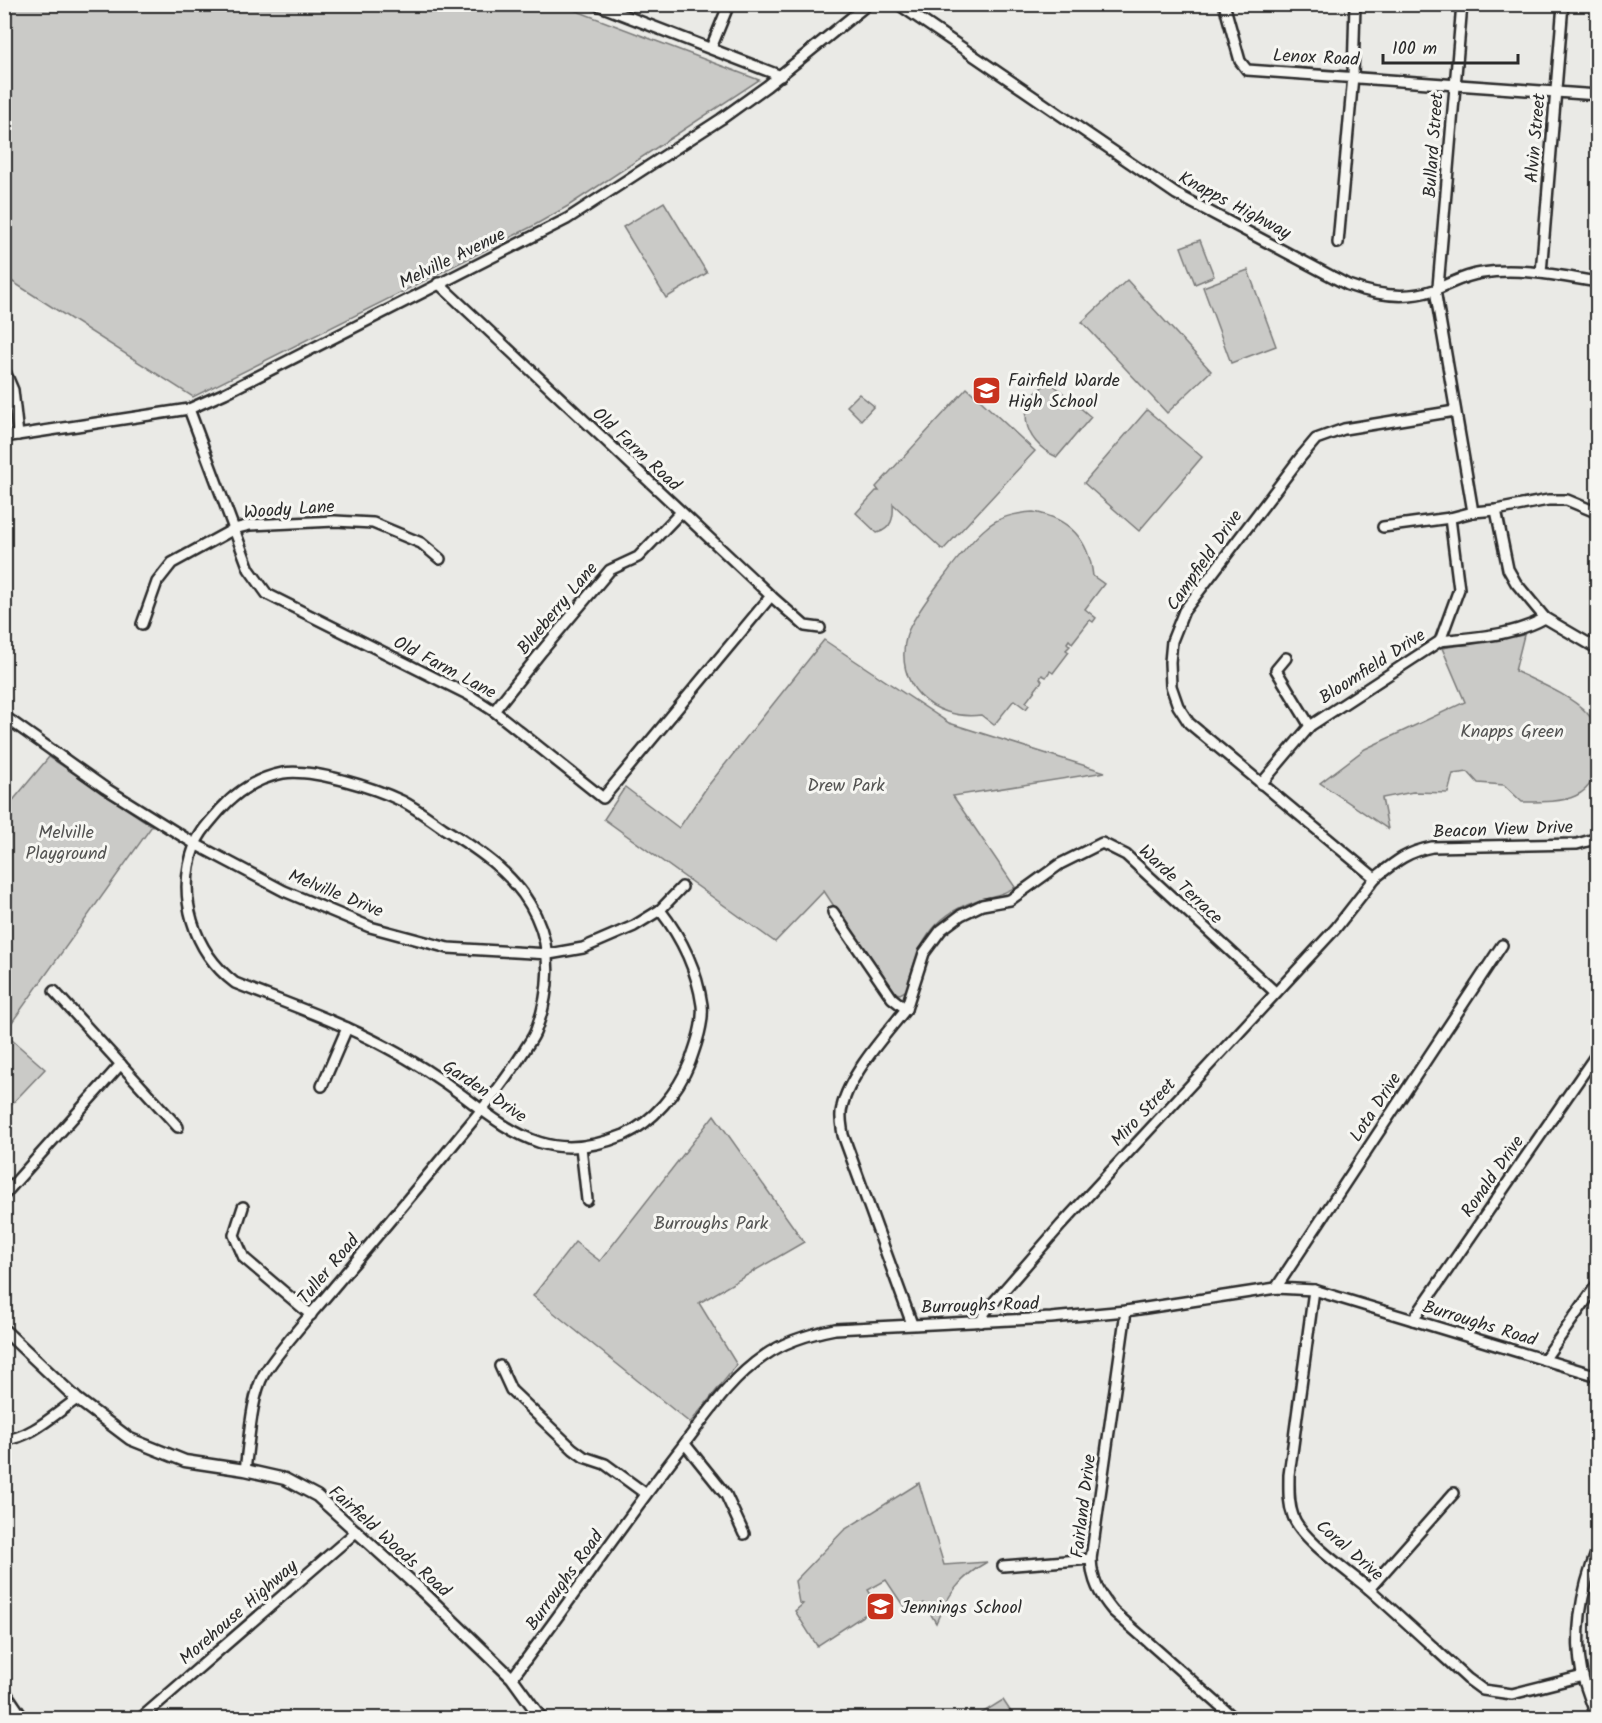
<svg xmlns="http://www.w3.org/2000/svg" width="1602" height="1723" viewBox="0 0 1602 1723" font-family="Kalam,sans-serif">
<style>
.green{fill:#cacac7;stroke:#7a7a79;stroke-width:1.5}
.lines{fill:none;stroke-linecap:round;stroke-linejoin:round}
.minor-casing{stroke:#2b2b2b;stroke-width:14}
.major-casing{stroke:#2b2b2b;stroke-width:15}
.minor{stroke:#f6f6f2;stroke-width:9}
.major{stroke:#f6f6f2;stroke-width:10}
.labels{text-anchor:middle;stroke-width:6;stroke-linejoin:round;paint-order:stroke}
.street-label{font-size:18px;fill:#2b2b2b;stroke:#f6f6f2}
.poi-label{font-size:18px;fill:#2b2b2b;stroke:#f6f6f2;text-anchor:start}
.park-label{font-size:18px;fill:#535352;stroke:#f6f6f2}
</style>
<rect width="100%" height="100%" fill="#eaeae6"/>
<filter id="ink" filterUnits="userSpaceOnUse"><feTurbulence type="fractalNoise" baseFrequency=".0167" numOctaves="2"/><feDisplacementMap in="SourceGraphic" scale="12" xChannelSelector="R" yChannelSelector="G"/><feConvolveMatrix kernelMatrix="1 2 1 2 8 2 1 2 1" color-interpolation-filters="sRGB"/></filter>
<g filter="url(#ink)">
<!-- green -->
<g class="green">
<path d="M 4,5 L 561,5 L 759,80 L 568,206 L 533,226 L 193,397 L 5,277 Z"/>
<path d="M 664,202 L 707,273 L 666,298 L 623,227 Z"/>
<path d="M 1200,240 L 1214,276 L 1195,284 L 1181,247 Z"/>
<path d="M 1248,270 L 1276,346 L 1231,363 L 1203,287 Z"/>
<path d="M 1127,280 L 1211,371 L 1167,413 L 1082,322 Z"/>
<path d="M 1050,382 L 1091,417 L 1057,457 C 1022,442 1013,402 1050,382 Z"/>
<path d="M 967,388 L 1035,451 L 943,550 L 893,504 C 894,517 892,529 877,533 L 856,513 L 876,491 L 879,491 L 876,487 Z"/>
<path d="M 859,394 L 874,406 L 861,420 L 847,406 Z"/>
<path d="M 1147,410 L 1202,457 L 1139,531 L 1084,483 Z"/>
<path d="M 1033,512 C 1069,518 1089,540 1093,576 L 1104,584 L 1085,609 L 1096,618 L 1093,622 L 1090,620 L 1072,643 L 1069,640 L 1067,643 L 1070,646 L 1066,650 L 1069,652 L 1053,673 L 1050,671 L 1046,677 L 1042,675 L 1040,678 L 1042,681 L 1026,702 L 1029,705 L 1026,709 L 1014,700 L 994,725 L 981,715 C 933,721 892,685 907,634 C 913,615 969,541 986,528 C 998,517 1017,513 1033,512 Z"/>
<path d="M 1524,635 L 1515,671 C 1537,682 1570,695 1587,713 C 1598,725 1598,738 1598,752 C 1598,803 1562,802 1522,802 L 1504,785 L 1478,783 L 1468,772 L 1453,774 L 1448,793 L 1413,792 L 1382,798 L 1388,829 L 1320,783 L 1365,749 L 1465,702 L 1442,648 Z"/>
<path d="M 824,640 L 949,723 L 1105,772 L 953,796 L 1015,887 C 1002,896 989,896 975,901 C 932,916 916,947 907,990 L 900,994 L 892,992 L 888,988 L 824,891 L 775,942 L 604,819 L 625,787 L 679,828 L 707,787 Z"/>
<path d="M 49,757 L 152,826 L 5,1032 L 5,810 Z"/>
<path d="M 4,1033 L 45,1069 L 7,1109 L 4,1106 Z"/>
<path d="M 714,1115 L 804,1242 L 699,1303 L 737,1365 L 690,1423 L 533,1296 L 575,1242 L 600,1261 Z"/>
<path d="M 919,1483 L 944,1565 L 987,1562 C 961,1576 947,1596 936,1623 L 924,1603 L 908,1613 L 886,1580 L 868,1590 L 878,1606 L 817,1646 L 795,1611 L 803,1604 L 799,1603 L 795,1581 L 844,1530 Z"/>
<path d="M 1003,1700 L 1015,1718 L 974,1718 Z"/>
</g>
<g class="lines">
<defs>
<g id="minor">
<path d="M 595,4 L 781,76"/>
<path d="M 898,4 L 1176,194 L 1348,285 C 1375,295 1405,300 1434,290 C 1450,284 1465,275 1482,273 C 1520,267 1560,276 1598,282"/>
<path d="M 1224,4 L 1240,61 L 1247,70 L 1598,95"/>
<path d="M 711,48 L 729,4"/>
<path d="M 1338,243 L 1353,76 L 1355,4"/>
<path d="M 1541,273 L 1563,4"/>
<path d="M 438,283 L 771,596 L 805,626 L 820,628"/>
<path d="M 1438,287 L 1462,4"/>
<path d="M 1435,290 L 1473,512"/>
<path d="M 4,369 L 13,390 L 18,435"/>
<path d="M 189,409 L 249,569 L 267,594 L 469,695 L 494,711 L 603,798 L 771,596"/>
<path d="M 4,437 L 189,409 L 225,393 L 567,219 L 721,119 L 767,86 L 868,4"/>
<path d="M 1496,510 L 1508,569 L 1516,583 L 1545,618 L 1598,649"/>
<path d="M 1383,527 L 1450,518 L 1473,512 L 1496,510 L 1548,500 L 1567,500 L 1598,513"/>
<path d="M 142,624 L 157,582 L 172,563 L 234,529 L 250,525 L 335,521 L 373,523 L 421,543 L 440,559"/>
<path d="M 1440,641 C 1476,637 1513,636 1545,618"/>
<path d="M 1286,658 L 1276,670 L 1310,726"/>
<path d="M 494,711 L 542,651 L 610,570 L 638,557 L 681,512"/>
<path d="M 4,716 L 105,788 L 195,844 L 284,891 L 370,927 L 448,948 L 549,954 L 583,948 L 634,926 L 660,910 L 682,887"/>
<path d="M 1261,784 L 1310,726 L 1440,641 L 1459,589 L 1450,518"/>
<path d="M 1375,878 L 1189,723 L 1178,706 L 1171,686 L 1170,662 L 1172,641 L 1184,611 L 1300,458 L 1316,439 L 1344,429 L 1455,411"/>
<path d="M 833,912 L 892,998 L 906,1009 C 885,1035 849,1075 842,1107 C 839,1117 842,1126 843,1135 L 912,1324"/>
<path d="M 54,991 L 178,1127"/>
<path d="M 906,1009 L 924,953 L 941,930 L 961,915 L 982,905 L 1010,900 L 1060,864 L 1102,843 L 1126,855 L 1275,992"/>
<path d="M 322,1086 L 347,1028"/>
<path d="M 581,1147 L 587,1200"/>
<path d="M 4,1195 L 121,1064"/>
<path d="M 243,1207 L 234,1235 L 244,1258 L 311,1315"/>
<path d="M 1276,1288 L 1502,945"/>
<path d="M 1314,1290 L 1289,1475 C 1289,1489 1288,1503 1293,1516 C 1301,1539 1349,1572 1369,1589 C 1402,1618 1435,1649 1468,1679 L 1483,1690 L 1512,1694 L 1583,1676"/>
<path d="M 1126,1311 L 1091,1559 C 1092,1581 1099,1594 1113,1611 L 1234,1718"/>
<path d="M 1413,1320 L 1598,1052"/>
<path d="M 981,1322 L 985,1312 L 1061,1225 L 1336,928 L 1375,878 C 1395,862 1406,852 1432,847 L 1577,844 L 1598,838"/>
<path d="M 1544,1360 L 1598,1283"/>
<path d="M 500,1366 L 511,1390 L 573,1449 L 584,1457 L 605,1464 L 646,1494"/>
<path d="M 4,1440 C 31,1438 56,1413 77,1399"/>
<path d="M 685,1444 L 726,1495 L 744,1534"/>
<path d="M 245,1470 C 249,1443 251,1396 264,1374 C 284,1343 311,1315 334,1287 C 378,1235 422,1183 465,1130 C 486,1105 507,1079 524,1051 C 528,1044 534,1037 536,1030 C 550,993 553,952 536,916 C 518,876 479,850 443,828 C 430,819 416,808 402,801 C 375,788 312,768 283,773 C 257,778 237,791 220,810 C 211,821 200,831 195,845 C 176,895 193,951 235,983 C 285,1003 338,1021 386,1047 C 413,1061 441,1079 466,1098 C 519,1139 556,1163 624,1135 C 653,1122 678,1092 690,1062 C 696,1045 704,1023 702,1005 C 697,970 681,937 660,910"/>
<path d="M 1003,1566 L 1091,1559"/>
<path d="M 1369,1589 L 1454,1493"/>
<path d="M 512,1678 C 570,1602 623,1523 682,1447 C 706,1416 730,1379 764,1356 C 785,1341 809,1334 835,1329 L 1051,1318 L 1126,1311 L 1276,1288 L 1314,1290 L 1598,1376"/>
<path d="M 4,1690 L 23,1718"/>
<path d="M 141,1718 L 357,1531"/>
<path d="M 1597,1718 C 1592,1704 1586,1689 1582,1674 C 1573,1631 1582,1588 1598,1548"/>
</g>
<path id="major" d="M 4,1330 L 77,1399 L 130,1439 L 185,1461 L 245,1470 L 285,1479 L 317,1496 L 422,1591 L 512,1678 L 541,1718"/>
</defs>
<!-- minor casing -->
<use href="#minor" class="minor-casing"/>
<!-- major casing -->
<use href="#major" class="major-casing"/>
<!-- minor -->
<use href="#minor" class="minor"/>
<!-- major -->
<use href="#major" class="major"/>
</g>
</g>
<!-- icons -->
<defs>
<symbol id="school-square" viewBox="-11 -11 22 22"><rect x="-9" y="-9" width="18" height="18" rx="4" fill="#c8321e" stroke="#f6f6f2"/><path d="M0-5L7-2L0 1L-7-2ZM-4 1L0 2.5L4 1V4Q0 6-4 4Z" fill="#fff"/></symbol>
</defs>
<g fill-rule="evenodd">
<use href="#school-square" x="970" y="374" width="33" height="33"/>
<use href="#school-square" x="864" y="1590" width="33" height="33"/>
</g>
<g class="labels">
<!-- street labels -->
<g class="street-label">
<text transform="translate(1316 57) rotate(3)" y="6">Lenox Road</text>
<text transform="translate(1535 138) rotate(-85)" y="6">Alvin Street</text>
<text transform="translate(1433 145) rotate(-86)" y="6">Bullard Street</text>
<text transform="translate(1235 205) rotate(28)" y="6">Knapps Highway</text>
<text transform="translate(452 258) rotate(-26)" y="6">Melville Avenue</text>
<text transform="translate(637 449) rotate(43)" y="6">Old Farm Road</text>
<text transform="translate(289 509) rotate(-4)" y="6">Woody Lane</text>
<text transform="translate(1204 560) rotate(-55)" y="6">Campfield Drive</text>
<text transform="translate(557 608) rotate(-50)" y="6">Blueberry Lane</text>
<text transform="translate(1372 666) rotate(-33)" y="6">Bloomfield Drive</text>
<text transform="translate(445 667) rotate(28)" y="6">Old Farm Lane</text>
<text transform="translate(1503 829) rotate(-2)" y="6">Beacon View Drive</text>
<text transform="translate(1181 884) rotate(43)" y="6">Warde Terrace</text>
<text transform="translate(336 893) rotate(22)" y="6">Melville Drive</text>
<text transform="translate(485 1091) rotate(34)" y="6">Garden Drive</text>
<text transform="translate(1375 1107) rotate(-57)" y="6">Lota Drive</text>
<text transform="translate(1143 1112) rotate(-47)" y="6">Miro Street</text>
<text transform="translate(1492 1176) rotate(-55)" y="6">Ronald Drive</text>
<text transform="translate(328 1269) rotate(-50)" y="6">Tuller Road</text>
<text transform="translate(980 1305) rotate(-2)" y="6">Burroughs Road</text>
<text transform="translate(1480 1323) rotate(17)" y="6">Burroughs Road</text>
<text transform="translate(1083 1506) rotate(-83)" y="6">Fairland Drive</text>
<text transform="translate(390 1541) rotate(42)" y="6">Fairfield Woods Road</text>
<text transform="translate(1350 1550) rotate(41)" y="6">Coral Drive</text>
<text transform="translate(564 1580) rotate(-54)" y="6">Burroughs Road</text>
<text transform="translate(238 1612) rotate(-41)" y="6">Morehouse Highway</text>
</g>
<!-- poi labels -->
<g class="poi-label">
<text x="1008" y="386">Fairfield Warde<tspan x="1008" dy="21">High School</tspan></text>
<text x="901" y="1613">Jennings School</text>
</g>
<!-- park labels -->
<g class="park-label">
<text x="1512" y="737">Knapps Green</text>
<text x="846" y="791">Drew Park</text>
<text x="66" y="838">Melville<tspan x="66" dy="21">Playground</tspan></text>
<text x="711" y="1229">Burroughs Park</text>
</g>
</g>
<!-- margin -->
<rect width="1602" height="1723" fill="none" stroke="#f6f6f2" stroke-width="24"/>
<rect x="12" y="12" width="1578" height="1699" fill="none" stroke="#2b2b2b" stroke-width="2" filter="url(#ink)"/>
<!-- scale -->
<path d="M1383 54v9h135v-9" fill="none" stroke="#2b2b2b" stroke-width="3"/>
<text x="1392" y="54" font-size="18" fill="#2b2b2b" stroke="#f6f6f2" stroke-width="4.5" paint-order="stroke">100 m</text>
</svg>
